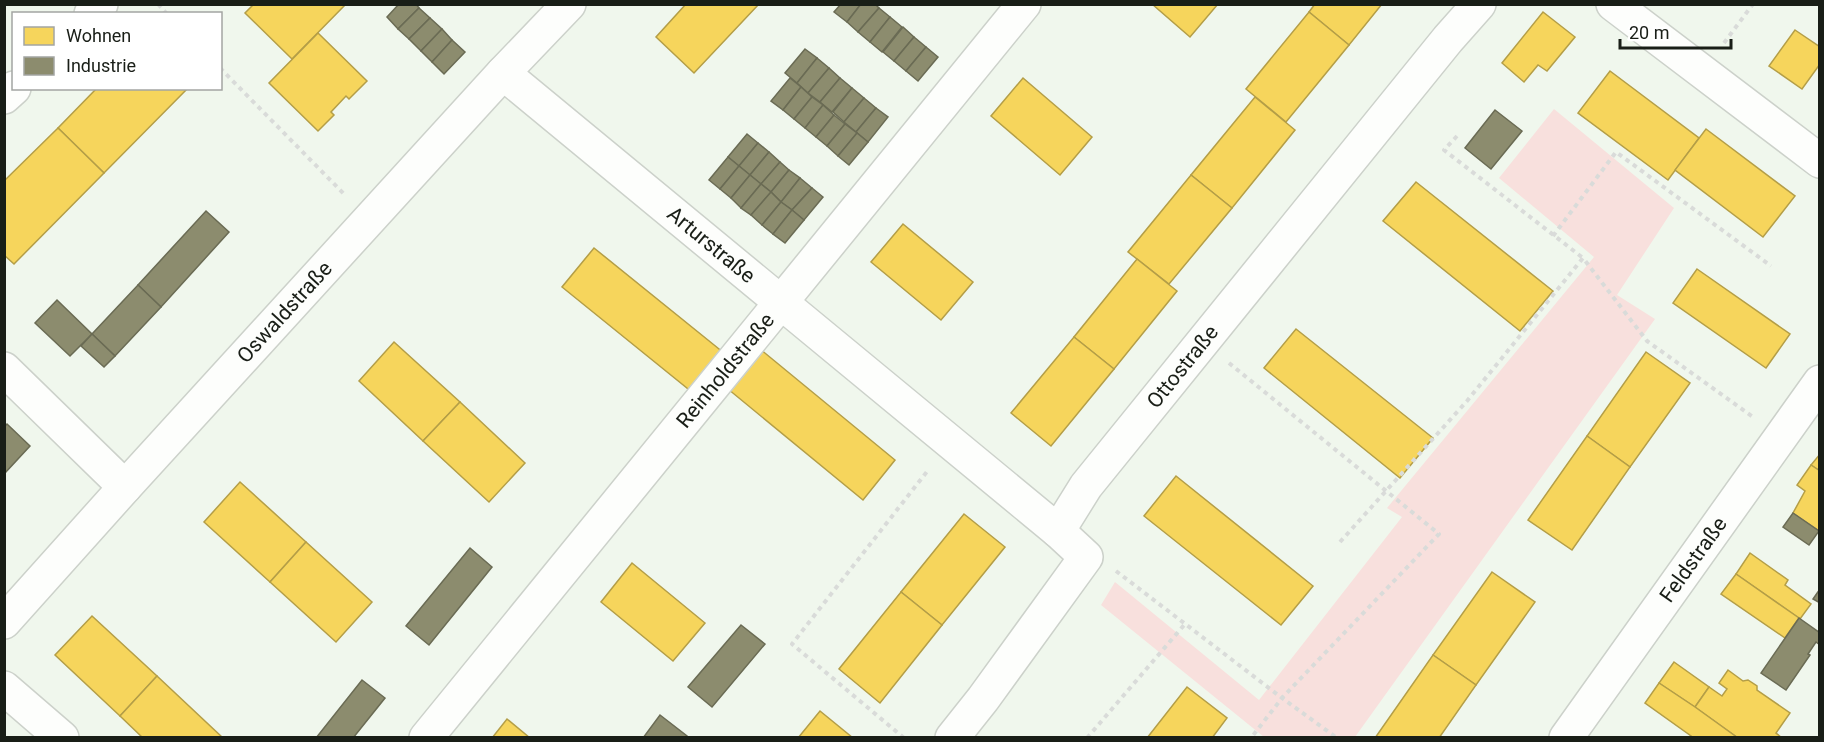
<svg xmlns="http://www.w3.org/2000/svg" width="1824" height="742" viewBox="0 0 1824 742" font-family="Roboto,sans-serif">
<style>
.green{fill:#f8e0dd}
.homes{fill:#f6d55c;stroke:#b49e47;stroke-width:1.5}
.industry{fill:#8c8c6e;stroke:#6a6b54;stroke-width:1.5}
.lines{fill:none;stroke-linecap:round;stroke-linejoin:round}
.minor-casing{stroke:#ccd1ca;stroke-width:36}
.path{stroke:#d9dbd9;stroke-width:4;stroke-dasharray:4.5 4.5;stroke-linecap:butt}
.minor{stroke:#fdfefc;stroke-width:33}
.labels{text-anchor:middle;stroke-width:6;stroke-linejoin:round;paint-order:stroke}
.street-label{font-size:21px;fill:#191e17;stroke:#fff}
</style>
<rect width="100%" height="100%" fill="#f0f7ed"/>
<!-- green -->
<path class="green" d="M 1554,109 L 1674,208 L 1617,295 L 1655,319 L 1355,737 L 1264,737 L 1101,605 L 1115,582 L 1259,700 L 1402,517 L 1387,508 L 1594,257 L 1499,178 Z"/>
<!-- homes -->
<g class="homes">
<path d="M 254,4 L 346,4 L 292,59 L 245,13 Z"/>
<path d="M 686,4 L 759,4 L 694,73 L 656,37 Z"/>
<path d="M 1152,4 L 1218,4 L 1190,37 Z"/>
<path d="M 1315,4 L 1382,4 L 1349,45 L 1309,12 Z"/>
<path d="M 1309,12 L 1349,45 L 1286,122 L 1246,89 Z"/>
<path d="M 1543,12 L 1575,37 L 1547,71 L 1538,65 L 1524,82 L 1502,63 Z"/>
<path d="M 1795,30 L 1820,47 L 1820,64 L 1802,89 L 1769,66 Z"/>
<path d="M 318,33 L 367,81 L 349,99 L 346,96 L 331,112 L 334,115 L 318,131 L 269,83 Z"/>
<path d="M 1610,71 L 1699,138 L 1668,180 L 1578,113 Z"/>
<path d="M 1023,78 L 1092,137 L 1060,175 L 991,116 Z"/>
<path d="M 97,88 L 188,88 L 104,173 L 58,128 Z"/>
<path d="M 1255,97 L 1295,130 L 1232,208 L 1191,175 Z"/>
<path d="M 58,128 L 104,173 L 14,264 L 4,255 L 4,181 Z"/>
<path d="M 1706,129 L 1795,196 L 1763,237 L 1675,170 Z"/>
<path d="M 1191,175 L 1232,208 L 1169,284 L 1128,252 Z"/>
<path d="M 1416,182 L 1553,291 L 1520,331 L 1383,221 Z"/>
<path d="M 903,224 L 973,282 L 941,320 L 871,262 Z"/>
<path d="M 594,248 L 729,357 L 698,397 L 562,287 Z"/>
<path d="M 1137,259 L 1177,291 L 1114,369 L 1074,337 Z"/>
<path d="M 1697,269 L 1790,334 L 1766,368 L 1673,303 Z"/>
<path d="M 1296,329 L 1433,438 L 1400,478 L 1264,368 Z"/>
<path d="M 1074,337 L 1114,369 L 1051,446 L 1011,413 Z"/>
<path d="M 394,342 L 460,402 L 423,441 L 359,381 Z"/>
<path d="M 760,349 L 895,460 L 863,500 L 728,389 Z"/>
<path d="M 1646,352 L 1690,383 L 1630,467 L 1587,436 Z"/>
<path d="M 460,402 L 525,463 L 489,502 L 423,441 Z"/>
<path d="M 1587,436 L 1630,467 L 1572,550 L 1528,520 Z"/>
<path d="M 1820,454 L 1820,471 L 1811,465 Z"/>
<path d="M 1811,465 L 1820,471 L 1819,531 L 1793,513 L 1805,491 L 1797,485 Z"/>
<path d="M 1176,476 L 1313,586 L 1281,625 L 1144,516 Z"/>
<path d="M 240,482 L 306,542 L 270,582 L 204,522 Z"/>
<path d="M 964,514 L 1005,547 L 942,625 L 901,592 Z"/>
<path d="M 306,542 L 372,602 L 336,642 L 270,582 Z"/>
<path d="M 1750,553 L 1788,580 L 1785,585 L 1811,604 L 1800,619 L 1736,574 Z"/>
<path d="M 632,563 L 705,623 L 673,661 L 601,602 Z"/>
<path d="M 1492,572 L 1535,602 L 1476,685 L 1433,655 Z"/>
<path d="M 1736,574 L 1799,618 L 1785,638 L 1721,594 Z"/>
<path d="M 901,592 L 942,625 L 880,703 L 839,669 Z"/>
<path d="M 92,616 L 157,676 L 120,716 L 55,655 Z"/>
<path d="M 1433,655 L 1476,685 L 1439,738 L 1375,738 Z"/>
<path d="M 1674,662 L 1709,687 L 1695,707 L 1659,683 Z"/>
<path d="M 1728,670 L 1743,681 L 1748,680 L 1757,686 L 1757,690 L 1790,713 L 1776,733 L 1782,738 L 1738,738 L 1695,707 L 1709,687 L 1722,696 L 1727,689 L 1719,683 Z"/>
<path d="M 157,676 L 223,738 L 143,738 L 120,716 Z"/>
<path d="M 1659,683 L 1695,707 L 1738,738 L 1694,738 L 1645,703 Z"/>
<path d="M 1187,687 L 1227,718 L 1212,738 L 1147,738 Z"/>
<path d="M 820,711 L 853,738 L 798,738 Z"/>
<path d="M 507,719 L 530,738 L 492,738 Z"/>
</g>
<!-- industry -->
<g class="industry">
<path d="M 399,4 L 416,4 L 419,8 L 398,29 L 387,17 Z"/>
<path d="M 841,4 L 861,4 L 847,22 L 834,12 Z"/>
<path d="M 861,4 L 875,4 L 879,8 L 858,32 L 847,22 Z"/>
<path d="M 419,8 L 430,18 L 409,39 L 398,29 Z"/>
<path d="M 879,8 L 890,17 L 870,42 L 858,32 Z"/>
<path d="M 890,17 L 902,27 L 882,52 L 870,42 Z"/>
<path d="M 430,18 L 442,29 L 421,51 L 409,39 Z"/>
<path d="M 903,27 L 914,37 L 894,61 L 883,52 Z"/>
<path d="M 442,29 L 452,40 L 432,62 L 421,51 Z"/>
<path d="M 914,37 L 926,47 L 906,71 L 894,61 Z"/>
<path d="M 452,40 L 465,52 L 444,74 L 432,62 Z"/>
<path d="M 926,47 L 938,57 L 918,81 L 906,71 Z"/>
<path d="M 805,49 L 817,58 L 797,83 L 785,73 Z"/>
<path d="M 817,58 L 829,68 L 808,93 L 797,83 Z"/>
<path d="M 829,68 L 840,78 L 820,102 L 808,93 Z"/>
<path d="M 790,78 L 801,87 L 783,110 L 771,101 Z"/>
<path d="M 840,78 L 852,88 L 832,112 L 820,102 Z"/>
<path d="M 801,87 L 812,97 L 794,119 L 783,110 Z"/>
<path d="M 852,88 L 864,98 L 844,122 L 833,112 Z"/>
<path d="M 812,97 L 823,105 L 805,128 L 794,119 Z"/>
<path d="M 864,98 L 876,108 L 856,132 L 844,122 Z"/>
<path d="M 823,105 L 834,115 L 816,137 L 805,128 Z"/>
<path d="M 876,108 L 888,117 L 868,142 L 856,132 Z"/>
<path d="M 1495,110 L 1522,131 L 1491,169 L 1465,148 Z"/>
<path d="M 834,115 L 845,124 L 827,146 L 816,137 Z"/>
<path d="M 845,124 L 857,133 L 838,156 L 827,146 Z"/>
<path d="M 857,133 L 868,142 L 849,165 L 838,156 Z"/>
<path d="M 747,134 L 758,143 L 739,166 L 728,157 Z"/>
<path d="M 758,143 L 769,152 L 750,175 L 739,166 Z"/>
<path d="M 769,152 L 780,162 L 761,184 L 750,175 Z"/>
<path d="M 728,157 L 739,166 L 720,189 L 709,180 Z"/>
<path d="M 780,162 L 789,170 L 771,192 L 761,184 Z"/>
<path d="M 739,166 L 750,175 L 731,198 L 720,189 Z"/>
<path d="M 789,170 L 800,178 L 781,202 L 771,192 Z"/>
<path d="M 750,175 L 761,184 L 741,208 L 731,198 Z"/>
<path d="M 800,178 L 812,188 L 792,210 L 781,202 Z"/>
<path d="M 761,184 L 771,192 L 751,215 L 741,208 Z"/>
<path d="M 812,188 L 823,197 L 804,220 L 792,210 Z"/>
<path d="M 771,192 L 781,202 L 762,225 L 751,215 Z"/>
<path d="M 781,202 L 792,210 L 773,234 L 762,225 Z"/>
<path d="M 792,210 L 804,220 L 785,243 L 773,234 Z"/>
<path d="M 206,211 L 229,232 L 161,307 L 138,285 Z"/>
<path d="M 138,285 L 161,307 L 115,356 L 92,334 Z"/>
<path d="M 57,300 L 92,334 L 70,356 L 35,323 Z"/>
<path d="M 92,334 L 115,356 L 104,367 L 81,346 Z"/>
<path d="M 7,424 L 30,446 L 4,474 L 4,427 Z"/>
<path d="M 1793,513 L 1819,531 L 1809,545 L 1783,527 Z"/>
<path d="M 470,548 L 492,567 L 429,645 L 406,626 Z"/>
<path d="M 1820,589 L 1820,603 L 1813,599 Z"/>
<path d="M 1799,618 L 1820,633 L 1820,645 L 1816,642 L 1808,654 L 1810,655 L 1786,690 L 1761,673 Z"/>
<path d="M 741,625 L 765,644 L 712,707 L 688,687 Z"/>
<path d="M 362,680 L 385,698 L 353,738 L 316,738 Z"/>
<path d="M 660,715 L 687,736 L 686,738 L 643,738 Z"/>
</g>
<g class="lines">
<defs>
<g id="minor">
<path d="M 1613,4 L 1820,161"/>
<path d="M 91,14 L 101,4"/>
<path id="s1" d="M 503,73 L 1058,531"/>
<path d="M 4,97 L 14,88"/>
<path d="M 4,369 L 125,487"/>
<path id="s2" d="M 4,622 L 125,487 L 503,73 L 569,4"/>
<path d="M 4,688 L 62,738"/>
<path id="s3" d="M 426,738 L 1024,4"/>
<path id="s4" d="M 952,738 L 983,699 L 1086,557 L 1058,531 L 1086,486 L 1448,39 L 1479,4"/>
<path id="s5" d="M 1566,738 L 1820,382"/>
</g>
</defs>
<!-- minor casing -->
<use href="#minor" class="minor-casing"/>
<!-- path -->
<g class="path">
<path d="M 158,4 L 167,14"/>
<path d="M 1724,43 L 1753,4"/>
<path d="M 220,68 L 344,194"/>
<path d="M 1457,136 L 1444,150 L 1583,258"/>
<path d="M 1553,236 L 1616,152 L 1771,266"/>
<path d="M 1229,363 L 1439,534 L 1282,698 L 1251,738"/>
<path d="M 1340,542 L 1467,401 L 1583,258 L 1647,341 L 1753,417"/>
<path d="M 1116,571 L 1282,698 L 1337,738"/>
<path d="M 904,738 L 792,644 L 929,469"/>
<path d="M 1087,738 L 1185,624"/>
</g>
<!-- minor -->
<use href="#minor" class="minor"/>
</g>
<g class="labels">
<!-- street labels -->
<g class="street-label">
<text dy="7" stroke="none"><textPath href="#s1" startOffset="270">Arturstraße</textPath></text>
<text dy="7" stroke="none"><textPath href="#s2" startOffset="418">Oswaldstraße</textPath></text>
<text dy="7" stroke="none"><textPath href="#s4" startOffset="470">Ottostraße</textPath></text>
<text dy="7" stroke="none"><textPath href="#s3" startOffset="474">Reinholdstraße</textPath></text>
<text dy="7" stroke="none"><textPath href="#s5" startOffset="219">Feldstraße</textPath></text>
</g>
</g>
<!-- border -->
<rect width="1824" height="742" fill="none" stroke="#191e17" stroke-width="12"/>
<!-- legend -->
<rect x="12" y="12" width="210" height="78" fill="#ffffff" stroke="#a3a5a2" stroke-width="1.5"/>
<rect x="24" y="27" width="30" height="18" fill="#f6d55c" stroke="#a3a5a2" stroke-width="1.5"/>
<text x="66" y="42" font-size="18" fill="#191e17">Wohnen</text>
<rect x="24" y="57" width="30" height="18" fill="#8c8c6e" stroke="#a3a5a2" stroke-width="1.5"/>
<text x="66" y="72" font-size="18" fill="#191e17">Industrie</text>
<!-- scale -->
<path d="M1620 39v9h111v-9" fill="none" stroke="#191e17" stroke-width="3"/>
<text x="1629" y="39" font-size="18" fill="#191e17" stroke="#ffffff" stroke-width="4.5" paint-order="stroke">20 m</text>
</svg>
